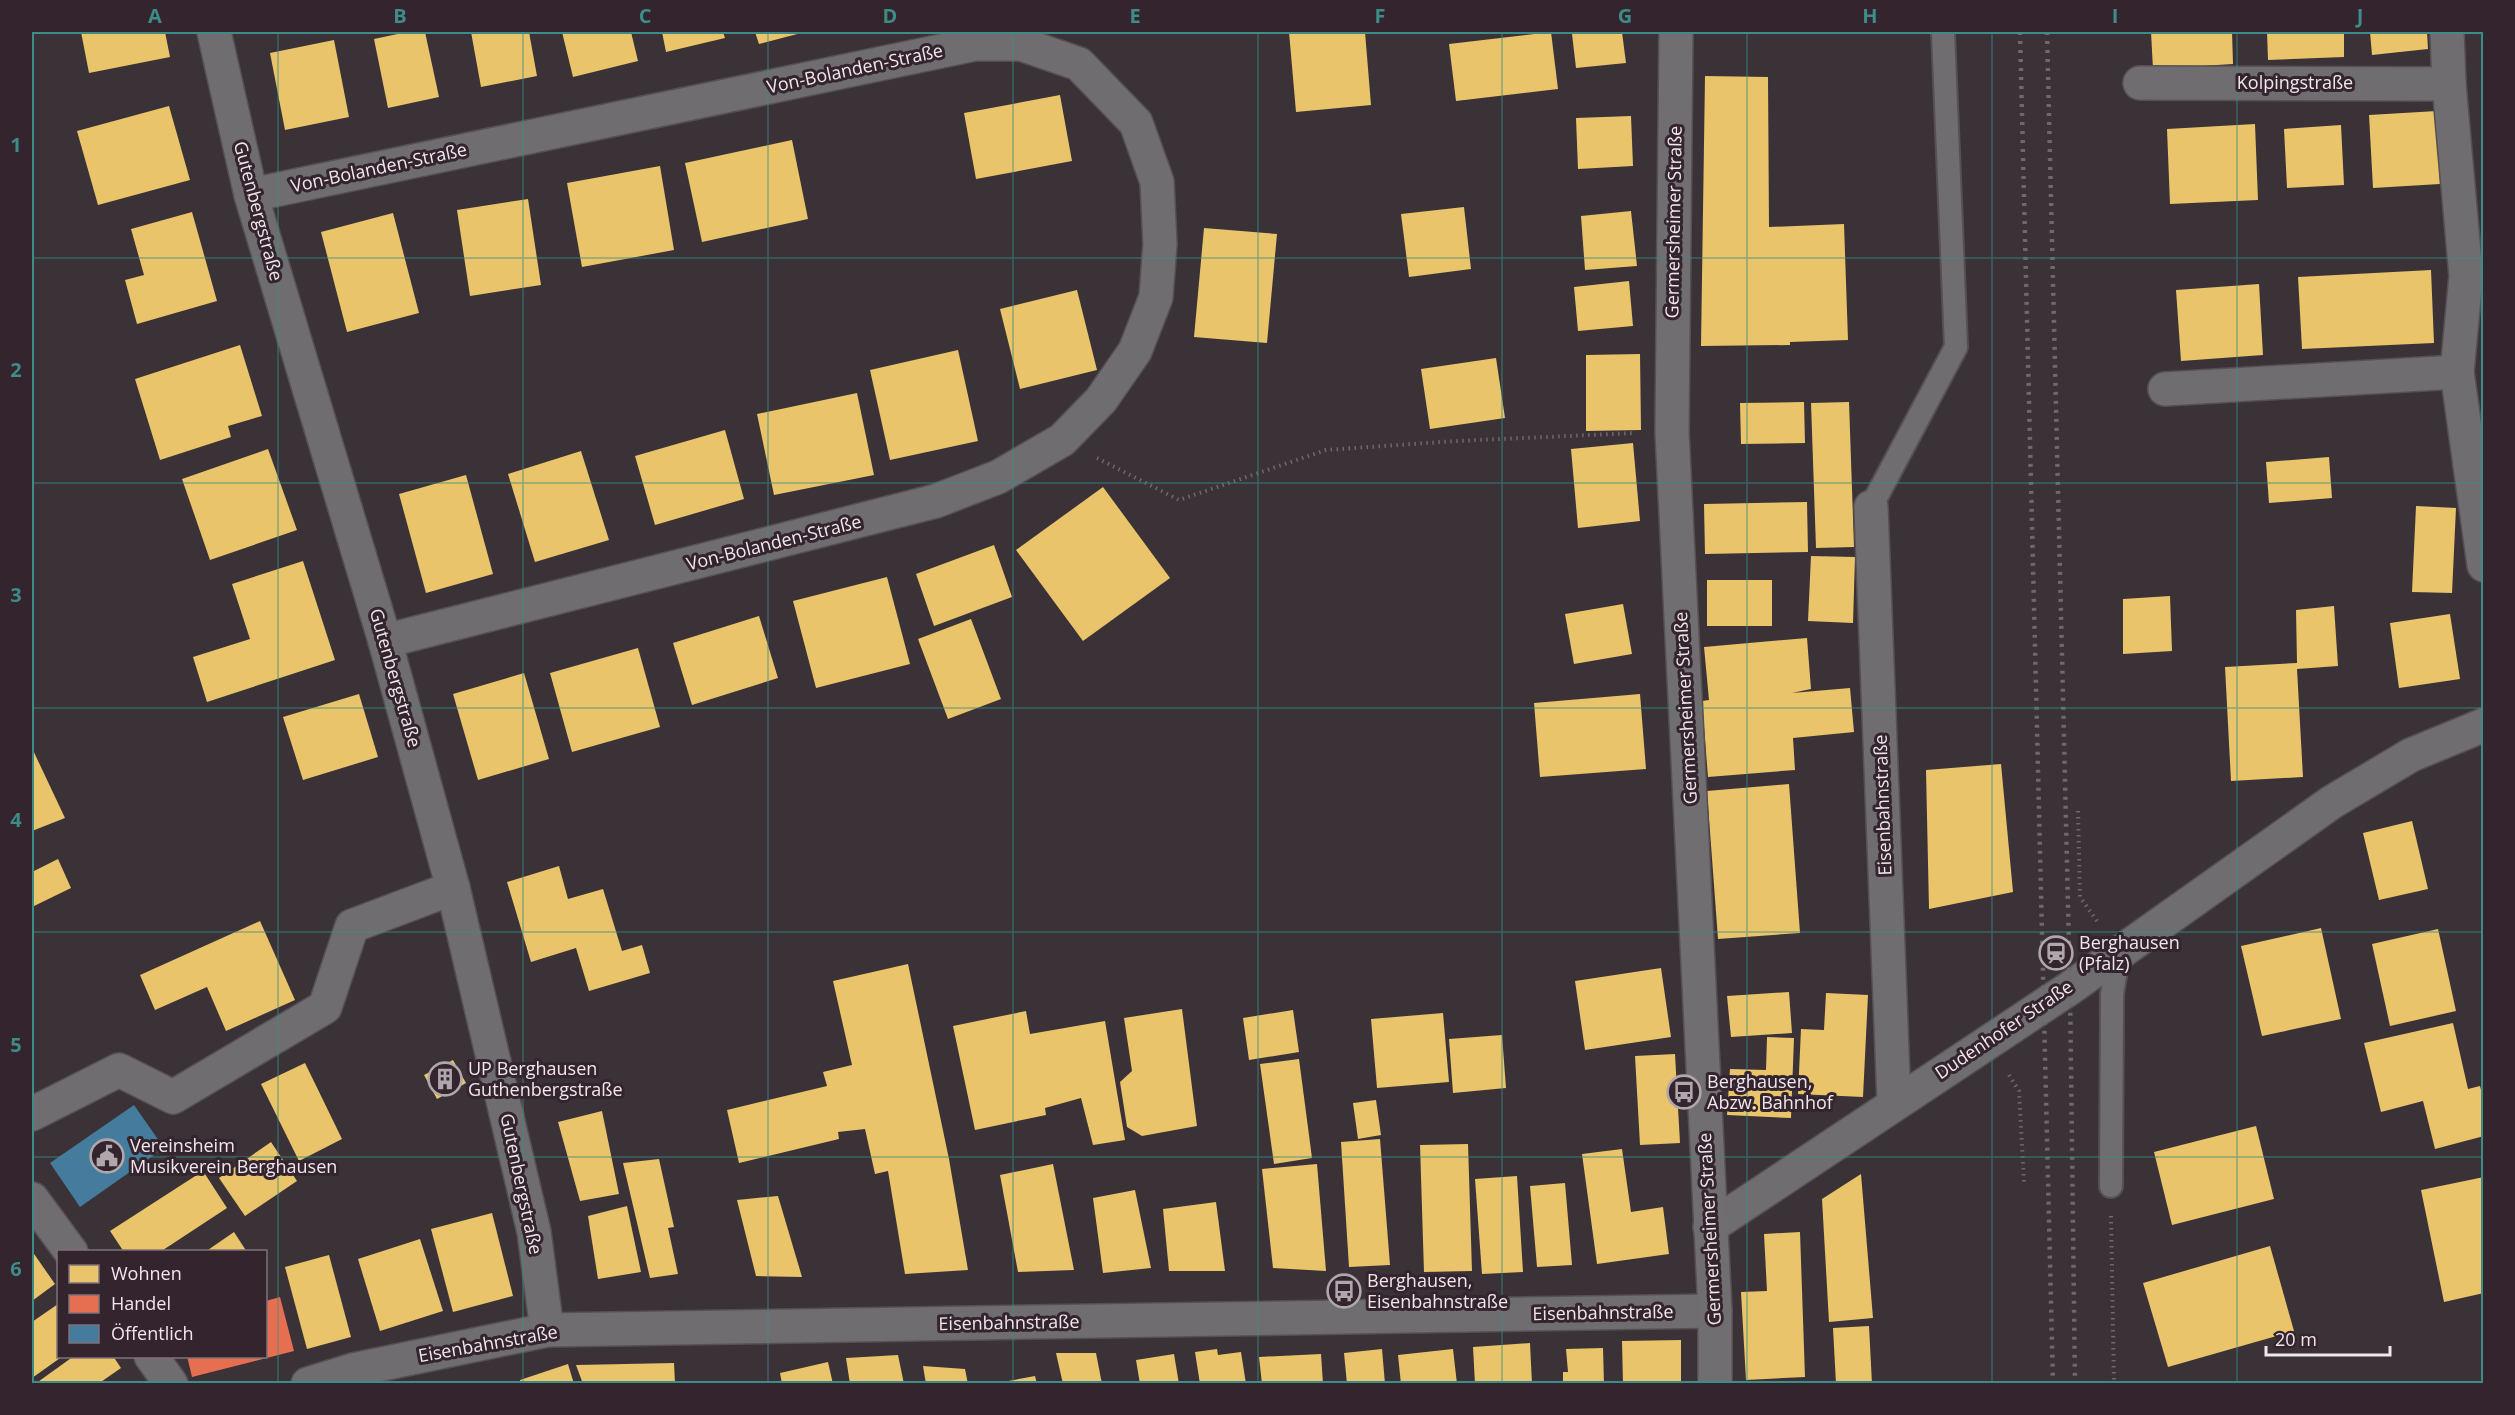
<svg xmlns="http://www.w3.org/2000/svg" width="2515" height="1415" viewBox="0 0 2515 1415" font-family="'Open Sans',sans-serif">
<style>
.homes{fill:#e9c46a}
.shops{fill:#e76f51}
.public{fill:#457b9d}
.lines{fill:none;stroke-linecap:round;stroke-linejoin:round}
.service-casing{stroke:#565054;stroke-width:26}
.pedestrian-casing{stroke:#565054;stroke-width:36}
.minor-casing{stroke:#565054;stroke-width:36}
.tertiary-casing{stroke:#565054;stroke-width:36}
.secondary-casing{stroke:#565054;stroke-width:36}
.path{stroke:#6d696c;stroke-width:4;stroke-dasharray:1.5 4.5;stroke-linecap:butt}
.service{stroke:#6f6d6f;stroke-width:22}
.pedestrian{stroke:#6f6d6f;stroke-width:33}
.minor{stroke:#6f6d6f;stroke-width:33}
.tertiary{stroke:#6f6d6f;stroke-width:33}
.secondary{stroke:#716e72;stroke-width:33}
.rail{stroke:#6d686b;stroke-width:4.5;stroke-dasharray:3 6;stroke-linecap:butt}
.grid{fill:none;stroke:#3c8c87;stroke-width:1.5;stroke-opacity:0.55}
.labels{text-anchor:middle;stroke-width:6;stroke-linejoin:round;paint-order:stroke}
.street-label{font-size:18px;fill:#f0e6ec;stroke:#33242e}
.poi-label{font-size:18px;fill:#f0e6ec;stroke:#33242e;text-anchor:start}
.neatline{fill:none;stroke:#3c8c87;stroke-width:2}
.grid-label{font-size:20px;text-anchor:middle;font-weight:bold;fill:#3c8c87}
</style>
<rect width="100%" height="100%" fill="#3a3237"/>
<!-- homes -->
<g class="homes">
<path d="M 81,32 L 165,32 L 170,57 L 89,73 Z"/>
<path d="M 407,32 L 425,32 L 439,97 L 388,108 L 374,39 Z"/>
<path d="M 471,32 L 529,32 L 537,76 L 481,87 Z"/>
<path d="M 562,32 L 631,32 L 638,61 L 573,77 Z"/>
<path d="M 662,32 L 723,32 L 725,38 L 666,52 Z"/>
<path d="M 755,32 L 805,32 L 759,44 Z"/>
<path d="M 1289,32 L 1365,32 L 1371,105 L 1296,112 Z"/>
<path d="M 1551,32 L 1558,89 L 1456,101 L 1449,44 Z"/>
<path d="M 1593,32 L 1622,32 L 1626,63 L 1576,68 L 1572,34 Z"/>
<path d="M 2151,32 L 2232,32 L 2233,64 L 2153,69 Z"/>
<path d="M 2267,32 L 2344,32 L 2344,57 L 2268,60 Z"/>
<path d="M 2370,32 L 2427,32 L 2428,49 L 2372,55 Z"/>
<path d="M 334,40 L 349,117 L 285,130 L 270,53 Z"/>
<path d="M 1705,76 L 1768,77 L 1769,227 L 1844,224 L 1848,340 L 1790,342 L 1790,345 L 1701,346 Z"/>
<path d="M 1060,95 L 1072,161 L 976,179 L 964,113 Z"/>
<path d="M 169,106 L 190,180 L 98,205 L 77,131 Z"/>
<path d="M 2437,111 L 2440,184 L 2373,188 L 2369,115 Z"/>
<path d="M 1631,116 L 1633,166 L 1578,169 L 1576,118 Z"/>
<path d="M 2255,124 L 2258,200 L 2170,204 L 2167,129 Z"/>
<path d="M 2341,125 L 2344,185 L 2287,188 L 2284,129 Z"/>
<path d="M 792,140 L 808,219 L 702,242 L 685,163 Z"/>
<path d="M 660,166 L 674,250 L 582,267 L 567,183 Z"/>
<path d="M 528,199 L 541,285 L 470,296 L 457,210 Z"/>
<path d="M 1464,207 L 1471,269 L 1409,277 L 1401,214 Z"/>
<path d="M 1631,211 L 1637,266 L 1585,270 L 1581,216 Z"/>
<path d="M 192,212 L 217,301 L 137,324 L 125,280 L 144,275 L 131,229 Z"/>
<path d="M 393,213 L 419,313 L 347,332 L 321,232 Z"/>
<path d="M 1204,228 L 1277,234 L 1267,343 L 1194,337 Z"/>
<path d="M 2431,270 L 2434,343 L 2302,349 L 2298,277 Z"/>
<path d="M 1629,281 L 1633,326 L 1578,331 L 1574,287 Z"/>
<path d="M 2259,284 L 2263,355 L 2181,361 L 2176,290 Z"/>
<path d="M 1077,290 L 1097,370 L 1020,389 L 1000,309 Z"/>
<path d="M 240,345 L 262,416 L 228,426 L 231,437 L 160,460 L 135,379 Z"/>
<path d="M 958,350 L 978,441 L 890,460 L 870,370 Z"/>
<path d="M 1640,354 L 1641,430 L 1586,431 L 1586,355 Z"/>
<path d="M 1496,358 L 1505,418 L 1430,429 L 1421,369 Z"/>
<path d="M 857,393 L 874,475 L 774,495 L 757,414 Z"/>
<path d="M 1804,402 L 1805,443 L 1741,444 L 1740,403 Z"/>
<path d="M 1849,402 L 1854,547 L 1816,548 L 1811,403 Z"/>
<path d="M 725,430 L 744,499 L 655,525 L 635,456 Z"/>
<path d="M 1633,443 L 1640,521 L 1578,528 L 1571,449 Z"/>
<path d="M 268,449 L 297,530 L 210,560 L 182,479 Z"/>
<path d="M 581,451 L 609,540 L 535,562 L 508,474 Z"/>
<path d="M 2329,457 L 2332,498 L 2269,503 L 2266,462 Z"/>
<path d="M 466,475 L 493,574 L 426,593 L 399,494 Z"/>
<path d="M 1103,487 L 1170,578 L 1083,641 L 1016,550 Z"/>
<path d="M 1807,502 L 1808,552 L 1705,554 L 1704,504 Z"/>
<path d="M 2416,506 L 2456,508 L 2452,593 L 2412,592 Z"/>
<path d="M 994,545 L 1012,597 L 934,626 L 916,574 Z"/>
<path d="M 1811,556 L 1855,557 L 1853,623 L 1808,621 Z"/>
<path d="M 303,561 L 335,660 L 207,702 L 193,657 L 250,639 L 232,584 Z"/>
<path d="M 887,577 L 910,664 L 816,688 L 793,601 Z"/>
<rect x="1707" y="580" width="65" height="46"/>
<path d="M 2170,596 L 2172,651 L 2123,654 L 2123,599 Z"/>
<path d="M 1623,604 L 1632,654 L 1574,664 L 1565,614 Z"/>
<path d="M 2334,606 L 2338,666 L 2297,669 L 2303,777 L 2231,781 L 2225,667 L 2297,663 L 2296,610 Z"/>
<path d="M 2450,614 L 2460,679 L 2399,688 L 2390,623 Z"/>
<path d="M 759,616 L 778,678 L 692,705 L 673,643 Z"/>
<path d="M 971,619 L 1001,699 L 948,719 L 918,639 Z"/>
<path d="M 1807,638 L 1811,689 L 1792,693 L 1850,688 L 1854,732 L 1793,738 L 1795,770 L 1708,777 L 1702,701 L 1709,700 L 1704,647 Z"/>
<path d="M 638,648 L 660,727 L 572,752 L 550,673 Z"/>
<path d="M 524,673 L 549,759 L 478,780 L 453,694 Z"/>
<path d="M 359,694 L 378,757 L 303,780 L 283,717 Z"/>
<path d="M 1640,694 L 1646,769 L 1540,777 L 1534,703 Z"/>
<path d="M 32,748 L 65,818 L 32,831 Z"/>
<path d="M 2001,764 L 2013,892 L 1929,909 L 1926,770 Z"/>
<path d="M 1789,784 L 1800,933 L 1718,939 L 1707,791 Z"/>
<path d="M 2412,821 L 2428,889 L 2379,900 L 2363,833 Z"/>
<path d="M 58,859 L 71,888 L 32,907 L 32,872 Z"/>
<path d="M 559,866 L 568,899 L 603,889 L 622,951 L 642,945 L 650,973 L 589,991 L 576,948 L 531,962 L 507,882 Z"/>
<path d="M 260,921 L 295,1000 L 226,1031 L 207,987 L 155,1010 L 140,975 Z"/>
<path d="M 2321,928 L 2341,1019 L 2262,1036 L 2241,946 Z"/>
<path d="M 2438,929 L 2456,1011 L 2390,1026 L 2372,944 Z"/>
<path d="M 908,964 L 949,1159 L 968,1270 L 905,1274 L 888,1171 L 875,1174 L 865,1129 L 838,1132 L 839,1139 L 739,1163 L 727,1110 L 827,1086 L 823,1072 L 852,1065 L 833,981 Z"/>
<path d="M 1661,968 L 1671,1037 L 1585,1050 L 1575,981 Z"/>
<path d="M 1789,992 L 1792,1033 L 1731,1037 L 1727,996 Z"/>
<path d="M 1826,993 L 1868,995 L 1863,1097 L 1798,1094 L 1801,1029 L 1824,1030 Z"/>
<path d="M 1182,1009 L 1197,1126 L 1142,1136 L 1127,1127 L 1120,1082 L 1132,1071 L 1124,1018 Z"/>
<path d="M 1293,1010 L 1299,1052 L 1249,1060 L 1243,1018 Z"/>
<path d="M 1026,1011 L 1030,1034 L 1105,1021 L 1125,1140 L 1093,1145 L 1081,1098 L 1045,1108 L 1046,1115 L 975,1130 L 953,1026 Z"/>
<path d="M 1443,1013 L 1449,1082 L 1377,1088 L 1371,1019 Z"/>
<path d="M 2453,1023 L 2468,1089 L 2480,1086 L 2484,1101 L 2484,1136 L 2435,1149 L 2423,1101 L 2381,1112 L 2364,1043 Z"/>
<path d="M 1502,1035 L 1506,1088 L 1453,1093 L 1449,1039 Z"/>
<path d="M 1767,1037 L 1794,1038 L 1791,1118 L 1727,1115 L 1730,1069 L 1766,1070 Z"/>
<path d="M 1675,1054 L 1680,1143 L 1640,1145 L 1635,1056 Z"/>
<path d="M 1299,1059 L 1312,1158 L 1274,1164 L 1260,1064 Z"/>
<path d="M 453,1060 L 466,1083 L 437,1099 L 424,1075 Z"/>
<path d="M 305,1063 L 342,1139 L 299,1161 L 261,1084 Z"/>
<path d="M 1376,1100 L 1381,1135 L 1358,1139 L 1353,1103 Z"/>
<path d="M 602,1111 L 619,1194 L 580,1201 L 558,1122 Z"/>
<path d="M 2256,1126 L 2274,1199 L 2172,1225 L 2154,1152 Z"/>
<path d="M 1380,1139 L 1390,1265 L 1349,1267 L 1341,1142 Z"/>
<path d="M 271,1142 L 297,1181 L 245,1216 L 219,1178 Z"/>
<path d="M 1468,1144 L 1472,1271 L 1424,1272 L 1420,1145 Z"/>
<path d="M 1622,1149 L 1631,1212 L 1663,1207 L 1669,1254 L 1597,1264 L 1582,1154 Z"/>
<path d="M 659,1159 L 674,1227 L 668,1228 L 678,1274 L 650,1278 L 623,1163 Z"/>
<path d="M 1053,1164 L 1074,1270 L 1018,1272 L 1000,1175 Z"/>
<path d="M 1317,1164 L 1326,1271 L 1273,1268 L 1262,1169 Z"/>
<path d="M 203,1171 L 227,1208 L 160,1252 L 124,1252 L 110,1231 Z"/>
<path d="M 1861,1174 L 1873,1318 L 1829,1322 L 1822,1199 Z"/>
<path d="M 1517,1176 L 1523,1272 L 1482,1274 L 1475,1179 Z"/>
<path d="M 2484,1177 L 2484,1293 L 2444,1302 L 2421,1190 Z"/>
<path d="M 1565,1183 L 1572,1265 L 1537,1267 L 1530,1186 Z"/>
<path d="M 1135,1190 L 1151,1268 L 1103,1273 L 1093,1198 Z"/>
<path d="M 778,1196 L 802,1277 L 756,1276 L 737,1200 Z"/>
<path d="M 1216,1202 L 1225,1271 L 1169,1271 L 1163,1209 Z"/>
<path d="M 627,1206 L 641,1272 L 598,1279 L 588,1216 Z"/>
<path d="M 492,1213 L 513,1296 L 453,1312 L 431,1229 Z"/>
<path d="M 234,1232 L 247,1252 L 205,1252 Z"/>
<path d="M 1800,1232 L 1805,1377 L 1746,1380 L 1741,1292 L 1767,1291 L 1764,1234 Z"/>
<path d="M 420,1239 L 443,1311 L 380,1331 L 358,1259 Z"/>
<path d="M 2270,1246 L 2294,1331 L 2168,1367 L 2143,1283 Z"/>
<path d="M 32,1251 L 55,1284 L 32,1301 Z"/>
<path d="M 329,1255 L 351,1337 L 307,1349 L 285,1267 Z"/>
<path d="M 58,1304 L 58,1356 L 63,1356 L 32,1378 L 32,1322 Z"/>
<path d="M 1869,1326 L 1872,1384 L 1836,1384 L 1833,1328 Z"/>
<path d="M 1681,1340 L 1681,1384 L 1623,1384 L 1622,1341 Z"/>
<path d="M 1530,1343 L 1532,1384 L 1475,1384 L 1473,1347 Z"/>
<path d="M 1603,1348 L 1604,1384 L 1563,1384 L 1563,1372 L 1568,1372 L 1566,1349 Z"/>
<path d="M 1217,1349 L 1218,1355 L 1241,1352 L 1246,1384 L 1200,1384 L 1195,1352 Z"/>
<path d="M 1382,1349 L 1385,1384 L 1347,1384 L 1344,1353 Z"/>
<path d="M 1453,1349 L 1457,1384 L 1401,1384 L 1398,1355 Z"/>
<path d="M 1056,1353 L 1096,1353 L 1102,1384 L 1063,1384 Z"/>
<path d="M 1174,1354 L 1179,1384 L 1140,1384 L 1136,1360 Z"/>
<path d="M 1321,1354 L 1323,1384 L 1262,1384 L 1259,1357 Z"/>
<path d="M 898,1355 L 904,1384 L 850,1384 L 846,1358 Z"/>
<path d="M 74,1356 L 113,1356 L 121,1368 L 98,1384 L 35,1384 Z"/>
<path d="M 828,1362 L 833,1384 L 782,1384 L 780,1373 Z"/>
<path d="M 674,1363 L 675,1384 L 583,1384 L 576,1365 Z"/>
<path d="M 568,1364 L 574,1384 L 521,1384 L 520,1380 Z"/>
<path d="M 923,1366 L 965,1369 L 968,1384 L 926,1384 Z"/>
<path d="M 1035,1376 L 1037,1384 L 1003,1384 L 1003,1382 Z"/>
</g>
<!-- shops -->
<path class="shops" d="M 280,1297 L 294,1351 L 192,1377 L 187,1356 L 266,1356 L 266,1301 Z"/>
<!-- public -->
<path class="public" d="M 134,1105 L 164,1148 L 80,1207 L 50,1163 Z"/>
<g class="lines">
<defs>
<g id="service">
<path d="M 1871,507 L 1956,347 L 1943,32"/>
<path d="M 2111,1186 L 2112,994 L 2119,952"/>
</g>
<path id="pedestrian" d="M 32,1114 L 119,1070 L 173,1097 L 325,1007 L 352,926 L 453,888"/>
<g id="minor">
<path d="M 214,32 L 251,195 L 385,641 L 453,888 L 534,1232 L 547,1330"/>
<path d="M 2447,32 L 2449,84 L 2466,276 L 2457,372 L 2484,565"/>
<path d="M 2140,83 L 2449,84"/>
<path d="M 251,195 L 975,44 L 1021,44 L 1079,64 L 1136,123 L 1157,182 L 1160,244 L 1156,297 L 1135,351 L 1101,400 L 1062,440 L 998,477 L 936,501 L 385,641"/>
<path d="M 2165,389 L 2457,372"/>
<path d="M 1871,507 L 1894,1103"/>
<path d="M 308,1384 L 353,1370 L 547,1330 L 1715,1311"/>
</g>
<g id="tertiary">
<path d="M 32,1199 L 71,1252"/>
<path d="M 1710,1227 L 2070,988 L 2332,802 L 2411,755 L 2484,725"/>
<path d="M 151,1356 L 171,1384"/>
</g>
<path id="secondary" d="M 1676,32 L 1672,432 L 1715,1311 L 1715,1384"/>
</defs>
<!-- service casing -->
<use href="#service" class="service-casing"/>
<!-- pedestrian casing -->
<use href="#pedestrian" class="pedestrian-casing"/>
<!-- minor casing -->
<use href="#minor" class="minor-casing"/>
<!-- tertiary casing -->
<use href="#tertiary" class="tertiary-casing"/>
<!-- secondary casing -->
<use href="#secondary" class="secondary-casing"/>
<!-- path -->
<g class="path">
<path d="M 1097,458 L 1179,500 L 1326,450 L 1456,441 L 1635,433"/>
<path d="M 2078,811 L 2080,897 L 2097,921"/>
<path d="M 2009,1075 L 2019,1091 L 2024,1182"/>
<path d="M 2111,1216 L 2114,1384"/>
</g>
<!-- service -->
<use href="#service" class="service"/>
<!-- pedestrian -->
<use href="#pedestrian" class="pedestrian"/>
<!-- minor -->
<use href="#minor" class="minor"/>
<!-- tertiary -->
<use href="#tertiary" class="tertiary"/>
<!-- secondary -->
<use href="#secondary" class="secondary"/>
<!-- rail -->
<g class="rail">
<path d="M 2020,32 L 2053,1384"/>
<path d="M 2047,32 L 2070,988 L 2075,1384"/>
</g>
</g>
<!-- grid -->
<path class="grid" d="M 278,32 L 278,1384M 523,32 L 523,1384M 768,32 L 768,1384M 1013,32 L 1013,1384M 1258,32 L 1258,1384M 1502,32 L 1502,1384M 1747,32 L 1747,1384M 1992,32 L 1992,1384M 2237,32 L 2237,1384M 32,258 L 2484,258M 32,483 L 2484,483M 32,708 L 2484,708M 32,932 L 2484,932M 32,1157 L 2484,1157"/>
<!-- icons -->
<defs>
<symbol id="station-ring" viewBox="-11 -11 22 22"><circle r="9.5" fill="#33242e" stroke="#b0a7ad" stroke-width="1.5"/><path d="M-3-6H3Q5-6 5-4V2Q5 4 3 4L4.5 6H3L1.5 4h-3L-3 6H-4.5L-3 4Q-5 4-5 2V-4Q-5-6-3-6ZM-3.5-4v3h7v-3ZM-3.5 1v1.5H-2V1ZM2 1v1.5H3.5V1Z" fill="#b0a7ad"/></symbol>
<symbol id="building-ring" viewBox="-11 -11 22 22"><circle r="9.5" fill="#33242e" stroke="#b0a7ad" stroke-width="1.5"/><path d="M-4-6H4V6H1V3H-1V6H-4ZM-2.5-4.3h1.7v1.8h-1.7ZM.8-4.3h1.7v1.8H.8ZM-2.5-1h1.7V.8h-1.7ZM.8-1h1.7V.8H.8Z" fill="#b0a7ad"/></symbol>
<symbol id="bus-ring" viewBox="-11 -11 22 22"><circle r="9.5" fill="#33242e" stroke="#b0a7ad" stroke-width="1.5"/><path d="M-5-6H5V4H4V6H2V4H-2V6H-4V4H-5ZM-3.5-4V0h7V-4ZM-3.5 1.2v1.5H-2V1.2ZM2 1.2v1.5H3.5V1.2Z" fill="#b0a7ad"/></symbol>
<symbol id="civic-ring" viewBox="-11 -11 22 22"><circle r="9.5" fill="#33242e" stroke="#b0a7ad" stroke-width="1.5"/><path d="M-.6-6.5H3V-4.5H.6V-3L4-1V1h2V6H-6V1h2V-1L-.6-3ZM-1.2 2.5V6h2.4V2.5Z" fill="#b0a7ad"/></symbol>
</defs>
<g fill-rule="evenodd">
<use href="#station-ring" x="2037" y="934" width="38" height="38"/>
<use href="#building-ring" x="426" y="1060" width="38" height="38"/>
<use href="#bus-ring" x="1665" y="1073" width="38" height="38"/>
<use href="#civic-ring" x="88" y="1137" width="38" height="38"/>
<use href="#bus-ring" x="1325" y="1272" width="38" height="38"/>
</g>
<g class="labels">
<!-- street labels -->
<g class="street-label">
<text transform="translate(855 69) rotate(-12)" y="6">Von-Bolanden-Straße</text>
<text x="2295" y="89">Kolpingstraße</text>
<text transform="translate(379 168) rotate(-12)" y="6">Von-Bolanden-Straße</text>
<text transform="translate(258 211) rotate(75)" y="6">Gutenbergstraße</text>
<text transform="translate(1674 222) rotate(-89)" y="6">Germersheimer Straße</text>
<text transform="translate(774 543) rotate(-14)" y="6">Von-Bolanden-Straße</text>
<text transform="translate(395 678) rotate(74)" y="6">Gutenbergstraße</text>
<text transform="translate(1686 708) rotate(-93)" y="6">Germersheimer Straße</text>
<text transform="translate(1883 805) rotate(-92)" y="6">Eisenbahnstraße</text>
<text transform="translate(2004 1030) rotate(-34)" y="6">Dudenhofer Straße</text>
<text transform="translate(521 1184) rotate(78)" y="6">Gutenbergstraße</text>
<text transform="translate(1710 1229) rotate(-93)" y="6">Germersheimer Straße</text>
<text transform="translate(1603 1313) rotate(-1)" y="6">Eisenbahnstraße</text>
<text transform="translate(1009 1323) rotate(-1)" y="6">Eisenbahnstraße</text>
<text transform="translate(488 1344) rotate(-10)" y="6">Eisenbahnstraße</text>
</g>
<!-- poi labels -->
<g class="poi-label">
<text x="2079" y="949">Berghausen<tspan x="2079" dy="21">(Pfalz)</tspan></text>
<text x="468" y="1075">UP Berghausen<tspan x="468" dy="21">Guthenbergstraße</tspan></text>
<text x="1707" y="1088">Berghausen,<tspan x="1707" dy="21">Abzw. Bahnhof</tspan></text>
<text x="130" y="1152">Vereinsheim<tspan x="130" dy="21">Musikverein Berghausen</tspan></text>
<text x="1367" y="1287">Berghausen,<tspan x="1367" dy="21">Eisenbahnstraße</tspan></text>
</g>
</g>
<!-- border -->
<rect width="2515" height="1415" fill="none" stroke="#33242e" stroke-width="66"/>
<!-- legend -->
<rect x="57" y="1250" width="210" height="108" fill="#33242e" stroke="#7f727a" stroke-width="1.5"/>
<rect x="69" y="1265" width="30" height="18" fill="#e9c46a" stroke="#7f727a" stroke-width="1.5"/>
<text x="111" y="1280" font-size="18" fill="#f0e6ec">Wohnen</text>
<rect x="69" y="1295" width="30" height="18" fill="#e76f51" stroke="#7f727a" stroke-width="1.5"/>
<text x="111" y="1310" font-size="18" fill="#f0e6ec">Handel</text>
<rect x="69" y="1325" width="30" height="18" fill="#457b9d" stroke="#7f727a" stroke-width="1.5"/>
<text x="111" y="1340" font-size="18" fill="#f0e6ec">Öffentlich</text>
<!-- scale -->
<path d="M2266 1346v9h124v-9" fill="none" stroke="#f0e6ec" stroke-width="3"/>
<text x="2275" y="1346" font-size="18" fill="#f0e6ec" stroke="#33242e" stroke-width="4.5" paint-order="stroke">20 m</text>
<rect x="33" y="33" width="2449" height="1349" class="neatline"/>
<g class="grid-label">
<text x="155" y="23">A</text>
<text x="400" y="23">B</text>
<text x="645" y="23">C</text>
<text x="890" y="23">D</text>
<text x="1135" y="23">E</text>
<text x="1380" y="23">F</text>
<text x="1625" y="23">G</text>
<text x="1870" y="23">H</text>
<text x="2115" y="23">I</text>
<text x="2360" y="23">J</text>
<text x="16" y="152">1</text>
<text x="16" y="377">2</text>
<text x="16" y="602">3</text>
<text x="16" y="827">4</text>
<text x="16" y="1052">5</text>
<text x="16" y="1276">6</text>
</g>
</svg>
